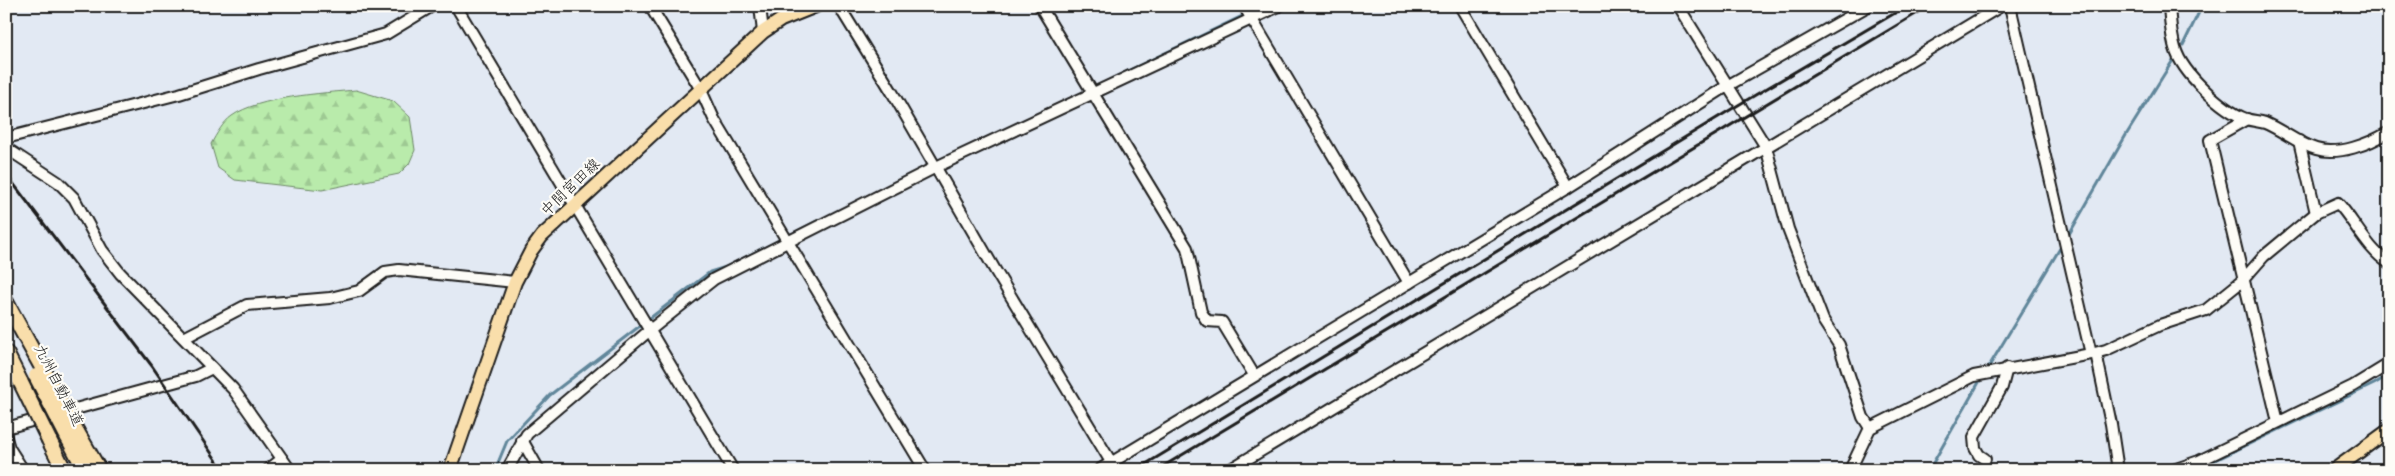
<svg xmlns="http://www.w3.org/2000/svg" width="2395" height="476" viewBox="0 0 2395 476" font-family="Delius,'Klee One',sans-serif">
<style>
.forest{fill:url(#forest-firs);stroke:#6a8464}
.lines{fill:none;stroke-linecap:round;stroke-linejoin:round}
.stream{stroke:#60869a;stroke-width:3}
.minor-casing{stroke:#1c1c1c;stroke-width:14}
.major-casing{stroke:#1c1c1c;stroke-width:16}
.highway-casing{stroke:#1c1c1c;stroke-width:18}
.minor{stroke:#fdfcf7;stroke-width:10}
.major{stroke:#f9deab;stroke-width:12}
.highway{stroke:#f9deab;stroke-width:14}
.rail{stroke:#1c1c1c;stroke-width:3}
.highway-bridge-casing{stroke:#1c1c1c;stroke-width:18;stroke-linecap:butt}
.highway-bridge{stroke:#f9deab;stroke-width:14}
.labels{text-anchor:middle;stroke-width:4.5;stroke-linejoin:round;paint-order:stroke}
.street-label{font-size:15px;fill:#1c1c1c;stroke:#fdfcf7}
</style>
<defs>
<pattern id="forest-firs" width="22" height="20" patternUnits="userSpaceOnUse" patternTransform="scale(1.25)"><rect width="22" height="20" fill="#b9ebab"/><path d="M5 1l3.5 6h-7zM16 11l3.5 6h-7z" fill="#9ec993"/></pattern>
</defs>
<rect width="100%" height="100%" fill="#e2e9f3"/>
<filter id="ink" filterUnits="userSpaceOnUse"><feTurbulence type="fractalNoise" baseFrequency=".02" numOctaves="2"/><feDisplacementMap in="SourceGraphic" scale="10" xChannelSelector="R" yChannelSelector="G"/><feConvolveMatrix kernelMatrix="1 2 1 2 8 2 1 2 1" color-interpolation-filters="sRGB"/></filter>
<g filter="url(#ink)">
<!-- forest -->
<path class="forest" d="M 356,90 L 393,101 L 410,117 L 415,150 L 409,164 L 399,174 L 322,190 L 235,180 L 218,168 L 211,144 C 216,135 223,122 232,116 C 258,97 323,93 356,90 Z"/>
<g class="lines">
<!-- stream -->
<g class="stream">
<path d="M 2183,45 L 2202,6"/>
<path d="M 1113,78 L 1263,6"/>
<path d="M 2068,236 L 2126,135 L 2175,57"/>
<path d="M 1988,368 L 2062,245"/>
<path d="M 495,470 L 507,441 L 550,395 L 710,272 L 726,267 L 819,220"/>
<path d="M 1929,470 L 1982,377"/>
<path d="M 2195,470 L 2374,384 L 2389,375"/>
</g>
<defs>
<g id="minor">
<path d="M 456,6 L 733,470"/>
<path d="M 650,6 L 700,88 L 714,119 L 925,470"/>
<path d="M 760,6 L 763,32"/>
<path d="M 839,6 L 892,92 L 995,270 L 1111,462"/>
<path d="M 1040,6 L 1187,248 L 1201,312 L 1207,321 L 1222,322 L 1254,375"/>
<path d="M 1244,6 L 1409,283"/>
<path d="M 1460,6 L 1568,187"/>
<path d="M 1678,6 L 1766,147 L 1788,229 L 1823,320 L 1839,345 L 1863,417 L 1870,428"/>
<path d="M 2010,6 L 2091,354 L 2106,350 L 2160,325 L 2206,310 L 2242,281 L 2264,256 L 2316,213 L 2338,203 C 2355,222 2367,249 2389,263"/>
<path d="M 2169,6 C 2170,20 2171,35 2175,48 C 2182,73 2222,110 2246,119 C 2252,121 2259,121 2265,123 C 2282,130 2298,144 2316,149 C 2339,156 2369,144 2389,132"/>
<path d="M 2247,119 L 2210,140 L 2278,422"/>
<path d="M 6,138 L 179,94 L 259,69 L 386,34 L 432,6"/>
<path d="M 2299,141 L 2316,213"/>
<path d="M 6,148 L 58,182 L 74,198 L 102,250 L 120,273 L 233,389 L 290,470"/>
<path d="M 184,338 L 247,305 L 330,298 L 359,291 L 385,272 L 399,270 L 515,282"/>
<path d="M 2096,353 L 2111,424 L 2118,470"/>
<path d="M 6,428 L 196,376 L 212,368"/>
<path d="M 6,438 L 9,448 L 23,470"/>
<path d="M 522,440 L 539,470"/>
<path d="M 1985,459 L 1979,455 L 1975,448 L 1974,437 L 2002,387 L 2007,368"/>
<path d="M 268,470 L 282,459"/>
<path d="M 507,470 L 527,434 L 650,330 L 714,279 L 936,167 L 1279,6"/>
<path d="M 1099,470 L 1568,187 L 1727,86 L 1868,6"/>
<path d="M 1229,470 L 2001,6"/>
<path d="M 1850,470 L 1870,428 L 1974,376 L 2091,354"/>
<path d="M 2173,470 L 2199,461 L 2353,386 L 2389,364"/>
</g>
<g id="major">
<path d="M 450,470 L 515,282 L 531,251 L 542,236 L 763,32 L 781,20 L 816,6"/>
<path d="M 2334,470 L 2389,430"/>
</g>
<g id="highway">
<path d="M 6,302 L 45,373"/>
<path d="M 6,353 L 21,383"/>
<path d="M 77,432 L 99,470"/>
<path d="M 67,436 L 85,470"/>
<path d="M 49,440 L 64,470"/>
</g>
</defs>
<!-- minor casing -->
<use href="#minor" class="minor-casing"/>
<!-- major casing -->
<use href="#major" class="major-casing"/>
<!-- highway casing -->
<use href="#highway" class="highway-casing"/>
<!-- minor -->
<use href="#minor" class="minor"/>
<!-- major -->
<use href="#major" class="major"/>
<!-- highway -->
<use href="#highway" class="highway"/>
<!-- rail -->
<g class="rail">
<path d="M 6,174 L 152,366 L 223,470"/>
<path d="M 1136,470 L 1740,104 L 1907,6"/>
<path d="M 1157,470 L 1929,6"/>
</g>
<defs>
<g id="highway-bridge">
<path d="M 45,373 L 77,432"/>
<path d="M 36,376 L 67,436"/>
<path d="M 21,383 L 49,440"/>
</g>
</defs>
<!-- highway-bridge casing -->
<use href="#highway-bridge" class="highway-bridge-casing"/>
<!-- highway-bridge -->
<use href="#highway-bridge" class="highway-bridge"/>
</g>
</g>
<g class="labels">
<!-- street labels -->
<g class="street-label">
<text transform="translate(570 187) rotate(-44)" y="5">中間宮田線</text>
<text transform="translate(59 385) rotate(63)" y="5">九州自動車道</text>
</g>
</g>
<!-- margin -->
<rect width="2395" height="476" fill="none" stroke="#fdfcf7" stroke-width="25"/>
<rect x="12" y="12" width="2370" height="451" fill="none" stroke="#1c1c1c" stroke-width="2" filter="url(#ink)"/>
</svg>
